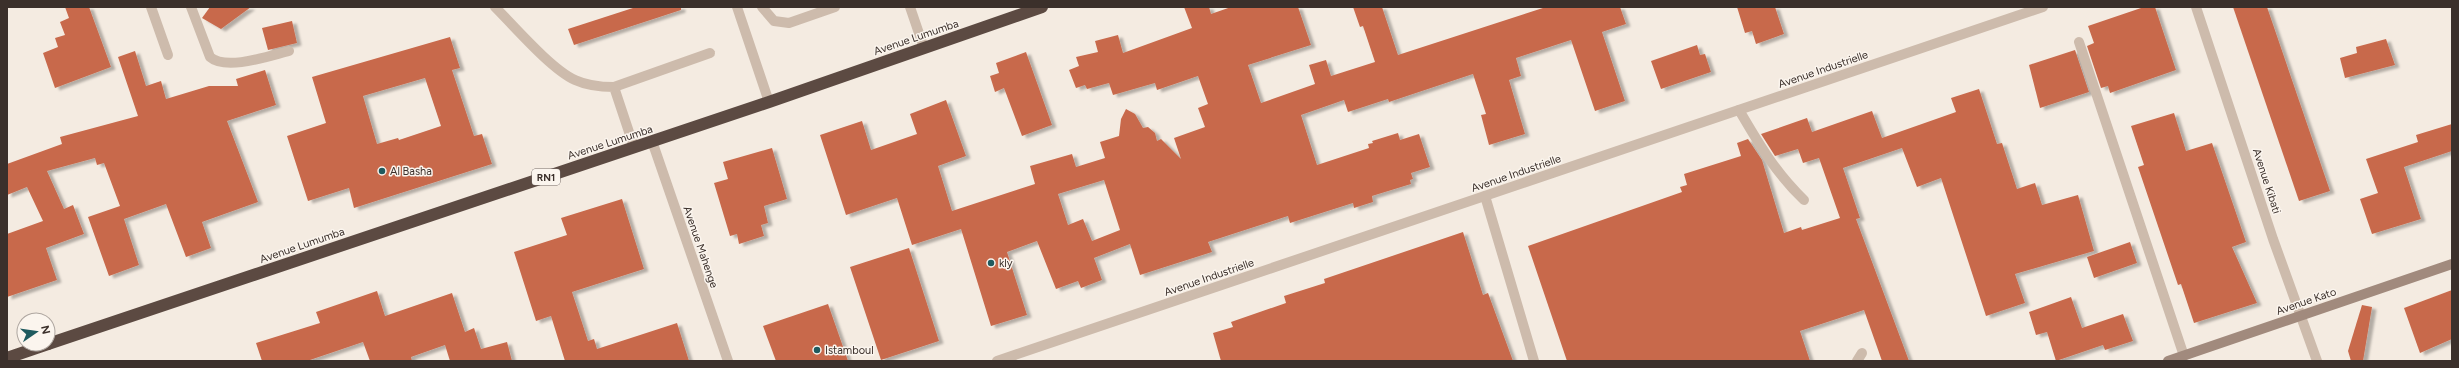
<svg xmlns="http://www.w3.org/2000/svg" width="2459" height="368" viewBox="0 0 2459 368" font-family="Figtree,sans-serif">
<style>
.building{fill:#c8694b;fill-rule:evenodd;filter:url(#shadow)}
.lines{fill:none;stroke-linecap:round;stroke-linejoin:round}
.lane{stroke:#cdbbac;stroke-width:10}
.street{stroke:#cdbbac;stroke-width:10}
.secondary{stroke:#a18a7d;stroke-width:10}
.highway{stroke:#5c4a42;stroke-width:12}
.poi-dot{fill:#1f5a5e;stroke:#fbf5ee;stroke-width:1.5}
.labels{text-anchor:middle;stroke-width:3;stroke-linejoin:round;paint-order:stroke}
.shield{fill:#fbf5ee;stroke:#756b66;stroke-width:1}
.shield-label{font-size:10px;font-weight:bold;fill:#3b302b}
.street-label{font-size:11px;fill:#3b302b;stroke:#fbf5ee}
.poi-label{font-size:11px;fill:#3b302b;stroke:#fbf5ee;text-anchor:start}
</style>
<defs>
<filter id="shadow"><feDropShadow dx="4.5" dy="2.5" stdDeviation="1" flood-color="#0004"/></filter>
</defs>
<rect width="100%" height="100%" fill="#f4ebe1"/>
<!-- building -->
<g class="building">
<path d="M 65,7 L 89,7 L 111,67 L 55,88 L 43,53 L 58,47 L 55,38 L 65,35 L 60,22 L 69,18 Z"/>
<path d="M 210,7 L 251,7 L 221,29 L 202,18 Z"/>
<path d="M 636,7 L 681,7 L 681,10 L 574,45 L 568,29 Z"/>
<path d="M 1184,7 L 1209,7 L 1211,14 L 1231,7 L 1298,7 L 1311,45 L 1248,65 L 1261,103 L 1315,84 L 1309,65 L 1326,60 L 1331,76 L 1375,62 L 1363,26 L 1360,27 L 1353,7 L 1382,7 L 1398,55 L 1546,7 L 1620,7 L 1626,24 L 1602,32 L 1625,101 L 1595,111 L 1571,40 L 1516,58 L 1521,76 L 1509,80 L 1525,134 L 1489,145 L 1481,115 L 1486,114 L 1473,74 L 1389,102 L 1388,99 L 1348,112 L 1344,100 L 1301,115 L 1317,165 L 1369,148 L 1368,144 L 1373,143 L 1372,141 L 1398,133 L 1400,140 L 1419,134 L 1430,167 L 1411,173 L 1413,179 L 1410,180 L 1411,184 L 1372,196 L 1373,202 L 1354,208 L 1353,203 L 1290,223 L 1288,216 L 1208,242 L 1212,252 L 1140,275 L 1130,244 L 1094,258 L 1102,280 L 1081,288 L 1078,281 L 1056,289 L 1037,241 L 1007,252 L 1027,315 L 991,326 L 961,229 L 912,245 L 897,198 L 846,215 L 820,135 L 862,121 L 871,150 L 917,134 L 910,114 L 946,100 L 966,156 L 938,166 L 952,211 L 1035,184 L 1030,166 L 1072,154 L 1076,167 L 1105,158 L 1100,142 L 1119,136 L 1121,119 L 1126,109 L 1135,114 L 1143,128 L 1148,127 L 1155,133 L 1157,141 L 1161,139 L 1181,159 L 1174,138 L 1205,127 L 1198,108 L 1208,104 L 1198,76 L 1157,90 L 1155,83 L 1113,95 L 1109,83 L 1087,89 L 1085,85 L 1076,88 L 1069,70 L 1079,66 L 1076,57 L 1098,52 L 1095,41 L 1118,35 L 1123,53 L 1192,28 ZM 1104,180 L 1120,230 L 1092,241 L 1083,219 L 1068,225 L 1058,194 Z"/>
<path d="M 1737,7 L 1775,7 L 1784,34 L 1756,44 L 1752,31 L 1745,33 Z"/>
<path d="M 2144,7 L 2155,7 L 2176,70 L 2110,93 L 2108,86 L 2101,88 L 2087,46 L 2094,43 L 2088,26 Z"/>
<path d="M 2233,7 L 2267,7 L 2330,191 L 2299,201 Z"/>
<path d="M 292,21 L 297,43 L 268,50 L 262,28 Z"/>
<path d="M 450,37 L 460,68 L 452,70 L 474,136 L 482,134 L 492,164 L 354,208 L 349,188 L 308,201 L 287,136 L 326,123 L 312,77 ZM 425,78 L 441,126 L 399,140 L 398,138 L 377,144 L 363,96 Z"/>
<path d="M 2386,39 L 2395,65 L 2345,78 L 2340,58 L 2357,53 L 2356,47 Z"/>
<path d="M 1697,45 L 1700,55 L 1705,54 L 1711,72 L 1661,89 L 1651,61 Z"/>
<path d="M 2075,50 L 2089,92 L 2040,108 L 2029,65 Z"/>
<path d="M 135,51 L 146,86 L 161,81 L 166,99 L 209,86 L 238,86 L 236,79 L 265,70 L 276,105 L 227,121 L 258,202 L 202,222 L 211,248 L 186,257 L 166,204 L 124,219 L 139,265 L 109,276 L 88,217 L 120,206 L 104,163 L 97,165 L 95,158 L 47,171 L 64,209 L 73,205 L 84,234 L 46,248 L 57,280 L 7,297 L 7,234 L 43,221 L 27,187 L 7,195 L 7,164 L 62,144 L 60,137 L 138,116 L 118,57 Z"/>
<path d="M 1026,52 L 1052,125 L 1022,136 L 1004,88 L 995,92 L 990,76 L 999,73 L 996,63 Z"/>
<path d="M 1979,89 L 1997,144 L 2002,143 L 2017,189 L 2035,183 L 2042,205 L 2078,195 L 2094,251 L 2015,274 L 2025,303 L 1986,316 L 1941,178 L 1917,187 L 1902,148 L 1843,168 L 1860,218 L 1856,219 L 1909,361 L 1882,361 L 1864,310 L 1800,331 L 1810,361 L 1567,361 L 1528,246 L 1682,192 L 1680,187 L 1687,185 L 1684,174 L 1741,156 L 1737,143 L 1748,139 L 1762,160 L 1784,233 L 1801,227 L 1802,230 L 1840,218 L 1819,158 L 1803,163 L 1798,149 L 1775,156 L 1761,134 L 1807,118 L 1812,132 L 1872,111 L 1882,138 L 1956,112 L 1951,98 Z"/>
<path d="M 2174,113 L 2186,151 L 2212,143 L 2246,242 L 2232,247 L 2257,303 L 2194,323 L 2181,284 L 2178,285 L 2138,167 L 2144,165 L 2131,126 Z"/>
<path d="M 2452,124 L 2452,151 L 2404,167 L 2421,219 L 2372,234 L 2360,199 L 2378,193 L 2366,159 L 2418,142 L 2416,135 Z"/>
<path d="M 772,148 L 787,199 L 764,206 L 768,223 L 761,225 L 764,236 L 739,244 L 737,234 L 730,236 L 714,183 L 728,179 L 723,162 Z"/>
<path d="M 622,199 L 644,269 L 572,292 L 588,341 L 594,339 L 597,349 L 677,323 L 689,361 L 565,361 L 551,316 L 536,321 L 514,252 L 567,235 L 561,218 Z"/>
<path d="M 1463,232 L 1483,295 L 1488,293 L 1513,361 L 1221,361 L 1213,333 L 1233,327 L 1231,322 L 1286,303 L 1284,296 L 1325,283 L 1324,279 Z"/>
<path d="M 2130,242 L 2137,263 L 2094,278 L 2087,257 Z"/>
<path d="M 909,248 L 939,341 L 881,360 L 850,267 Z"/>
<path d="M 2452,290 L 2452,339 L 2420,353 L 2404,308 Z"/>
<path d="M 377,291 L 385,316 L 452,293 L 465,332 L 474,328 L 481,349 L 507,342 L 512,361 L 450,361 L 445,345 L 411,357 L 412,361 L 370,361 L 363,342 L 307,361 L 262,361 L 256,343 L 320,323 L 316,312 Z"/>
<path d="M 2071,297 L 2082,328 L 2123,314 L 2133,341 L 2105,350 L 2103,345 L 2056,361 L 2047,332 L 2036,335 L 2029,312 Z"/>
<path d="M 828,304 L 848,361 L 776,361 L 763,326 Z"/>
<path d="M 2362,305 L 2372,307 L 2363,361 L 2351,361 L 2348,351 Z"/>
</g>
<g class="lines">
<!-- lane -->
<g class="lane">
<path d="M 151,7 L 168,55"/>
<path d="M 191,7 L 210,57 C 226,71 269,56 289,51"/>
<path d="M 495,7 C 515,27 551,69 575,80 C 588,86 601,87 614,87 L 634,147"/>
<path d="M 762,7 L 774,21 L 789,23 L 835,7"/>
<path d="M 910,7 L 924,48"/>
<path d="M 2079,42 L 2184,356"/>
<path d="M 614,87 L 710,53"/>
<path d="M 1739,110 C 1759,144 1775,172 1804,200"/>
<path d="M 1485,196 L 1534,361"/>
<path d="M 1857,361 L 1862,353"/>
</g>
<!-- street -->
<g class="street">
<path d="M 737,7 L 769,102"/>
<path d="M 2196,7 L 2273,239 L 2317,361"/>
<path d="M 652,141 L 728,361"/>
<path d="M 997,361 L 2043,7"/>
</g>
<!-- secondary -->
<path class="secondary" d="M 2168,361 L 2452,264"/>
<!-- highway -->
<g class="highway">
<path d="M 48,344 L 769,102 L 1042,7"/>
<path d="M 7,358 L 48,344"/>
</g>
</g>
<!-- markers -->
<g class="poi-dot">
<circle cx="382" cy="171" r="4"/>
<circle cx="991" cy="263" r="4"/>
<circle cx="817" cy="350" r="4"/>
</g>
<g class="labels">
<!-- shield labels -->
<rect class="shield" x="532" y="169" width="28" height="16" rx="3"/>
<g class="shield-label">
<text x="546" y="181">RN1</text>
</g>
<!-- street labels -->
<g class="street-label">
<text transform="translate(916 37) rotate(-19)" y="4">Avenue Lumumba</text>
<text transform="translate(1823 69) rotate(-19)" y="4">Avenue Industrielle</text>
<text transform="translate(610 142) rotate(-18)" y="4">Avenue Lumumba</text>
<text transform="translate(1516 173) rotate(-19)" y="4">Avenue Industrielle</text>
<text transform="translate(2267 181) rotate(72)" y="4">Avenue Kibati</text>
<text transform="translate(302 245) rotate(-19)" y="4">Avenue Lumumba</text>
<text transform="translate(701 247) rotate(71)" y="4">Avenue Mahenge</text>
<text transform="translate(1209 277) rotate(-19)" y="4">Avenue Industrielle</text>
<text transform="translate(2306 301) rotate(-19)" y="4">Avenue Kato</text>
</g>
<!-- poi labels -->
<g class="poi-label">
<text x="390" y="175">Al Basha</text>
<text x="999" y="267">kly</text>
<text x="825" y="354">Istamboul</text>
</g>
</g>
<!-- border -->
<rect width="2459" height="368" fill="none" stroke="#3b302b" stroke-width="16"/>
<!-- north arrow -->
<g transform="translate(36 332) rotate(77)"><circle r="19" fill="#fbf5ee" stroke="#aea6a0"/>
<path d="M0-3L7 15L0 10L-7 15Z" fill="#1f5a5e"/>
<text y="-6" font-size="11" font-weight="bold" text-anchor="middle" fill="#3b302b">N</text>
</g>
</svg>
